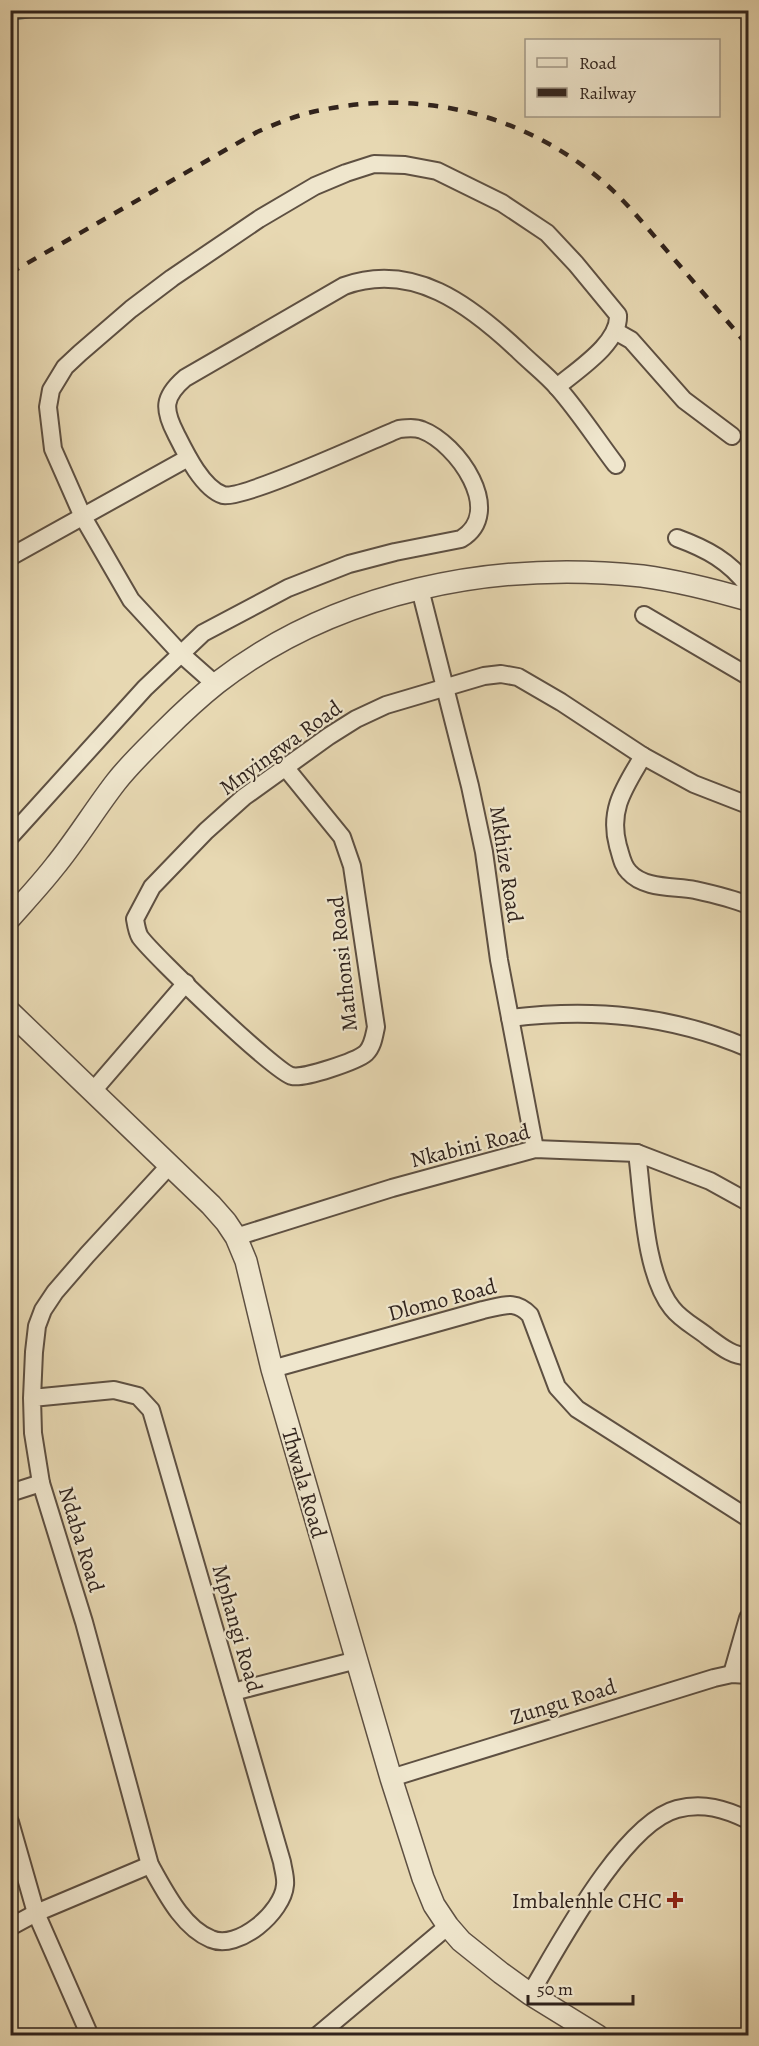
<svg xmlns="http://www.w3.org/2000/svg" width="759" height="2046" viewBox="0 0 759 2046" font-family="Alegreya,serif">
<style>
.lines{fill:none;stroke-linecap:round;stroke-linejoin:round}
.stream{stroke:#6e7d74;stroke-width:4.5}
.minor-casing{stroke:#5e5042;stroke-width:20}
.tertiary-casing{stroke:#5e5042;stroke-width:24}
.minor{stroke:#efe6cd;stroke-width:16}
.tertiary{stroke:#efe6cd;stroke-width:21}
.rail{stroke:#30231d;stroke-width:4.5;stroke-dasharray:10 10;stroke-linecap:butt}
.poi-dot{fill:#8f2418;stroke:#efe6cd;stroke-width:2}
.labels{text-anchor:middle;stroke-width:4.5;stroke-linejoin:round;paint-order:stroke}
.street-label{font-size:22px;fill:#30231d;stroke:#efe6cd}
.poi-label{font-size:22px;fill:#30231d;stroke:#efe6cd;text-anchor:end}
</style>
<rect width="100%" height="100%" fill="#e7d8b2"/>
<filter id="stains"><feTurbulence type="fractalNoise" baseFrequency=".00333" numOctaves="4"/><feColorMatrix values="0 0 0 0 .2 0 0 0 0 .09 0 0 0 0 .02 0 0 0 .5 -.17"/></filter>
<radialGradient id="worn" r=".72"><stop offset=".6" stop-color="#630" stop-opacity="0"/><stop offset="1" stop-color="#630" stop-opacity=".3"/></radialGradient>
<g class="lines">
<!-- stream -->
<path class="stream" d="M 10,19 L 36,15 L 46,10"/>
<defs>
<g id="minor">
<path d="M 615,331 L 631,340 L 684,400 L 732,436"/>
<path d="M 677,538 C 707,549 729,561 748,586"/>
<path d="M 10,557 L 188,458"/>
<path d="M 420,589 L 470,786 L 484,852 L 499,960 L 535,1149"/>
<path d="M 644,615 L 748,676"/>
<path d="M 215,684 L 180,653 L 131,600 L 83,517 L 53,449 L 48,407 L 51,390 L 65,367 L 80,353 L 131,309 L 172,278 L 259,219 L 315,186 L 346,173 L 374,164 L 405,165 L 437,171 L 502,203 L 547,233 L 576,264 L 618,315 C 620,343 577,370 557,387"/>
<path d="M 643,756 C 625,787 608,809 618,846 C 621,855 622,865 629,872 C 644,889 674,886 695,890 C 713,894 731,898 748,905"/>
<path d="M 285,767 L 342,837 L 352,866 L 376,1027 C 374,1036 373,1046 366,1053 C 357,1061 304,1079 292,1076 C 276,1073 153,955 140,937 C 137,932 136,925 135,919 L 152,887 L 206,831 L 244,797 L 329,736 L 356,719 L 386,705 L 484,676 L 501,674 L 518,677 L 561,702 L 643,756 L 694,784 L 748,805"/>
<path d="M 10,837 L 145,688 L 203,633 L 288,588 L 349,564 L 395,552 L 461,539 C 506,512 457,443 422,430 C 415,427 407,428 399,429 C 372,440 243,500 223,495 C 202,488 185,452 176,434 C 163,409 163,397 185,378 L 344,286 C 413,261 470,305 518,350 C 531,363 546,374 558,388 C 579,412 597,440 616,465"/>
<path d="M 510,1018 C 594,1008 670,1015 748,1048"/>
<path d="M 92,1092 L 186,983"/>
<path d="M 637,1153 C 643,1197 644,1273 672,1308 C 681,1320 697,1328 708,1337 C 719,1345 733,1357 748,1356"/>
<path d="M 236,1237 L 392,1188 L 535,1149 L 637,1153 L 710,1181 L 748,1202"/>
<path d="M 272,1369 L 483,1310 C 503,1306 515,1299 530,1315 L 557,1387 L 577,1409 L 748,1518"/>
<path d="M 32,1398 L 114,1390 L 138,1396 L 151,1410 L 282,1862 C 283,1869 286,1878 285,1885 C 283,1912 238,1951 211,1939 C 182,1927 165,1891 150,1865 L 84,1622 L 41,1483 L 33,1433 L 32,1398 L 34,1352 L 37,1326 L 43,1310 L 55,1292 L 87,1255 L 169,1166"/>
<path d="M 10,1493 L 41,1483"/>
<path d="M 732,1674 L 748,1618"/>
<path d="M 233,1692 L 357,1660"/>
<path d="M 391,1778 L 714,1678 L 732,1674 L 748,1675"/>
<path d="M 10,1822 L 36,1913 L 90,2036"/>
<path d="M 10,1927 L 36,1913 L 150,1865"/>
<path d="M 530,1994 C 558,1947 623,1823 677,1809 C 703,1802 725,1809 748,1820"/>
<path d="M 317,2036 L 448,1926"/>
</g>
<g id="tertiary">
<path d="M 10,918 C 25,901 41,884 55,866 C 77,839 95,809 116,782 C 130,764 147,748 163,732 C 180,715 198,698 217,683 C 336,591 494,560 642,576 C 678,581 714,590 748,600"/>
<path d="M 10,1012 L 211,1205 L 226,1222 L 236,1237 L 246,1261 L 272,1369 L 391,1778 L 423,1878 L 434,1905 L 448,1926 L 461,1941 L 501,1973 L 530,1994 L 598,2036"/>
</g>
</defs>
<!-- minor casing -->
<use href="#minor" class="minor-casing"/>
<!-- tertiary casing -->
<use href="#tertiary" class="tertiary-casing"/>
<!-- minor -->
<use href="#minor" class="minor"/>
<!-- tertiary -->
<use href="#tertiary" class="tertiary"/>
<!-- rail -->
<path class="rail" d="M 10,273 L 257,132 C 278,123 299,114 322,110 C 421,89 522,114 600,179 C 623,198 642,222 662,245 C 691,279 720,312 748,346"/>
</g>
<!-- markers -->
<path class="poi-dot" d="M672 1891h6v6h6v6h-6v6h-6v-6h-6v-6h6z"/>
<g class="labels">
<!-- street labels -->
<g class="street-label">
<text transform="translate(280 747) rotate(-36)" y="8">Mnyingwa Road</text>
<text transform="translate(507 864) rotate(81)" y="8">Mkhize Road</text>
<text transform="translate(342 964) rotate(-96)" y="8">Mathonsi Road</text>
<text transform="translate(470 1145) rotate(-14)" y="8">Nkabini Road</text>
<text transform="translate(442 1299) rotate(-15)" y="8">Dlomo Road</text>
<text transform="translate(305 1483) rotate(74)" y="8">Thwala Road</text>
<text transform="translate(82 1539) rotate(73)" y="8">Ndaba Road</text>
<text transform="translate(238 1628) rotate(74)" y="8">Mphangi Road</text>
<text transform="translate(563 1701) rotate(-17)" y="8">Zungu Road</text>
</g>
<!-- poi labels -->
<g class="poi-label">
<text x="662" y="1908">Imbalenhle CHC</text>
</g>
</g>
<!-- margin -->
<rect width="759" height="2046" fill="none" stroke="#e7d8b2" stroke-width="36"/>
<rect x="12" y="12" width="735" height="2022" fill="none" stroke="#30231d" stroke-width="3"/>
<rect x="18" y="18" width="723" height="2010" fill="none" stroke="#30231d" stroke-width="1.5"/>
<!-- legend -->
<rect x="525" y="39" width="195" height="78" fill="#efe6cd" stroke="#a39887" stroke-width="1.5"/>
<rect x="537" y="58" width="30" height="9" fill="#efe6cd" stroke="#a39887" stroke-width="1.5"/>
<text x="579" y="69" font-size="18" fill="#30231d">Road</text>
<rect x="537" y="88" width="30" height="9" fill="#30231d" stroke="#a39887" stroke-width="1.5"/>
<text x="579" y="99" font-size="18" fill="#30231d">Railway</text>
<!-- scale -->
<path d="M528 1995v9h105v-9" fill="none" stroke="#30231d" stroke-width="3"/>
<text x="537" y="1995" font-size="18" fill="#30231d" stroke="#efe6cd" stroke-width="4.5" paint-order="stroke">50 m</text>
<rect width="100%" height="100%" filter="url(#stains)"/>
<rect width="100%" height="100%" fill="url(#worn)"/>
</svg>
